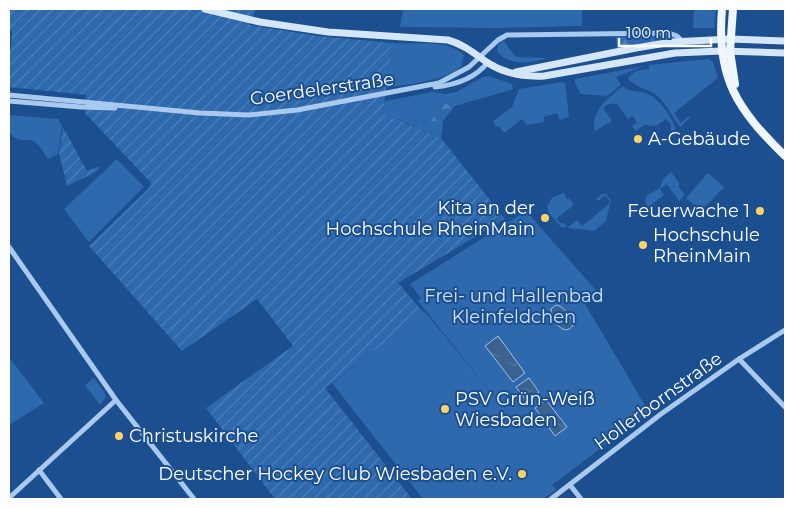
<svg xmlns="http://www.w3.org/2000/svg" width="794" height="508" viewBox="0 0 794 508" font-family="Montserrat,sans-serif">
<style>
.green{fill:#2e69ad}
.forest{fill:url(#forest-firs)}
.garden{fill:url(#garden-furrows)}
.water{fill:url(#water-ripples);stroke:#9cc4f0}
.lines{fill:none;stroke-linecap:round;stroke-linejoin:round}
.minor{stroke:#a9c9ee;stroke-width:5}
.secondary{stroke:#d6e6fa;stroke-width:7}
.primary{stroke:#f0f6ff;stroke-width:8}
.poi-dot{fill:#ffd166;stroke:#1b4f8f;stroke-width:2}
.labels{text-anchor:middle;stroke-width:4;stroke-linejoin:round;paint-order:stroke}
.street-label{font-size:18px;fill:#fff;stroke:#1b4f8f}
.poi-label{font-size:18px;fill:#fff;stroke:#1b4f8f;text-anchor:start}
.park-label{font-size:18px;fill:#cfe3fa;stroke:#1b4f8f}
</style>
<defs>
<pattern id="forest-firs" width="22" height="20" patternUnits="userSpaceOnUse" patternTransform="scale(1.25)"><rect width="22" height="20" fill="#2e69ad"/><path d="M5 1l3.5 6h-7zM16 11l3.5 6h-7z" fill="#4d80b9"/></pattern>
<pattern id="garden-furrows" width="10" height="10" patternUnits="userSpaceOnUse" patternTransform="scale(1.25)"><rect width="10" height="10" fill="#2e69ad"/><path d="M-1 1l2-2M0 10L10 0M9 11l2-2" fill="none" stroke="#4d80b9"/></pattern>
<pattern id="water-ripples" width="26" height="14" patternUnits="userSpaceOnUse" patternTransform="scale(1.25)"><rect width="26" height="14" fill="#3c6290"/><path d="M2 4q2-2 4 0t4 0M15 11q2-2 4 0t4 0" fill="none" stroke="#597aa1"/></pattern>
</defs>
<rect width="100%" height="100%" fill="#1b4f8f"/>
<!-- green -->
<g class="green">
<path d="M 403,9 L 582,9 L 582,26 L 496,28 L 400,27 Z"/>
<path d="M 694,9 L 716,9 L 714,28 L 693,28 Z"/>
<path d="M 503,40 L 516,57 L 548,58 C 532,63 508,67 497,51 L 498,45 Z"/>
<path d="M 392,43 C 414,45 448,38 465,56 L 463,57 L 462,66 C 445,81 409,84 386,88 Z"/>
<path d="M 708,59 L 713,62 L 718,78 L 674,113 L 681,123 L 689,116 L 690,118 L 680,127 C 672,117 666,102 656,95 C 647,88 636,88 628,79 C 633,70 639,70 649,69 L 649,65 Z"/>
<path d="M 644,66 L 616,77 L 621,85 L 607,96 L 581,94 L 575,83 L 575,79 Z"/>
<path d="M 489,76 L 512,84 L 513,89 L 455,106 L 443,103 L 431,121 L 419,120 L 412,125 L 383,113 L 385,101 L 433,92 L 446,94 L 456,92 L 483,77 Z"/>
<path d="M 562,82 L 565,83 L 569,117 L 560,120 L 557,113 L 544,117 L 544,122 L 527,125 L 522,119 L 504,133 L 499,126 L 496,127 L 493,121 L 512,107 L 519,89 Z"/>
<path d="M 623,86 C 630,93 637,90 645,93 C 658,96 675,120 676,132 L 660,145 L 657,145 L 671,134 L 671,124 L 666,119 L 656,126 L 644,125 L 636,131 L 632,126 L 637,123 L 633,116 L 628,119 L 617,104 L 608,104 L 603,108 L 612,121 L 595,131 C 590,110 609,98 623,86 Z"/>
<path d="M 9,115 L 58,119 L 62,126 L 58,154 L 48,159 C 44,153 40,145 33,141 C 29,139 25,141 21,140 C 7,137 9,126 9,115 Z"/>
<path d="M 117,159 L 144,187 L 89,242 L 64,209 Z"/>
<path d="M 671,172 L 680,184 L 678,186 L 685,195 L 679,201 L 667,184 L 660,189 L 664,195 L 648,207 L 645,203 L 646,196 L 660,188 L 663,179 Z"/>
<path d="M 708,173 L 724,187 L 701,211 L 686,198 Z"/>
<path d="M 565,192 L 564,194 L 567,199 L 569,198 L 574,205 L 557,218 L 560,223 L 564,223 L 567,228 L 577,220 L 582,226 L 609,204 L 610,201 L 605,195 L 598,201 L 596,199 L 602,194 L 606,194 L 611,200 L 606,221 L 594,231 L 561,227 L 549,213 L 547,206 L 552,198 Z"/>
<path d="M 526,211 L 600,295 L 585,304 L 649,412 L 552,485 L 556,490 L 543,499 L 423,499 L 332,383 L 425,312 L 495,398 L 418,301 L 421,298 L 410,284 Z"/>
<path d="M 9,357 L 44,403 L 9,425 Z"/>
<path d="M 94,378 L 104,392 L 106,397 L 100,405 L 85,385 Z"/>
</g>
<!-- forest -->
<g class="forest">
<path d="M 670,35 L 675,38 L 617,48 L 616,37 Z"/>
<path d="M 443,103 L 455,106 L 443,121 L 441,138 L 412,125 L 419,120 L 431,121 Z"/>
</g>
<!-- garden -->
<g class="garden">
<path d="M 9,9 L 256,9 L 249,25 L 318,36 L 392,43 L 383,113 L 441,138 L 505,219 L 398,283 L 424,313 L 325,388 L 412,499 L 275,499 L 206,408 L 293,346 L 257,299 L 182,351 L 89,246 L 149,188 L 151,183 L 85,113 L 86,95 L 9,87 L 9,68 L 12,33 L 9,26 Z"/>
<path d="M 63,127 L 87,171 L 101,166 L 96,172 L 67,186 L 59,153 Z"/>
</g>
<!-- water -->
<g class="water">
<path d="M 556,305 C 564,306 572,317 573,325 C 565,339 550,319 551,309 Z"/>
<path d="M 498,336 L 525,373 L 513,382 L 485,346 Z"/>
<path d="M 529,378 L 539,392 L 527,401 L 516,387 Z"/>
<path d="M 546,400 L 567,427 L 555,436 L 535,408 Z"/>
</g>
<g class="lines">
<!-- minor -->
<g class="minor">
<path d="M 435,87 C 455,85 475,79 488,62"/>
<path d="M 9,95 L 200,113 L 249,115 L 297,110 L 439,83 L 469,67 L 498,40 L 507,35 L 669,33 L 677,36 L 683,42"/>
<path d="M 9,101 L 81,107 L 115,108"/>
<path d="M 9,247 L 116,400 L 194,499"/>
<path d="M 739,359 L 785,407"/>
<path d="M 39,470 L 61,499"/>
<path d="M 570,485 L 581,499"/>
<path d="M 9,498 L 116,400"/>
<path d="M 551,499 L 661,414 L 739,359 L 785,330"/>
</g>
<!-- secondary -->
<g class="secondary">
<path d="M 205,9 L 260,22 L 328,32 L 448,40 C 463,44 475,54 488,63 C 505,74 524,77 544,76 L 675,53 L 721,51 L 785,53"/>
<path d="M 516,72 L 636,48 L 672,42 L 730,39 L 785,41"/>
</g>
<!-- primary -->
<g class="primary">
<path d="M 722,9 C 716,78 737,109 785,156"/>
<path d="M 733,9 L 730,51 L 735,84"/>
</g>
</g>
<!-- markers -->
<g class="poi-dot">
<circle cx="638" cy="139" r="5"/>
<circle cx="760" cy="211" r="5"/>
<circle cx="545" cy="218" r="5"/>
<circle cx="643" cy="245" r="5"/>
<circle cx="445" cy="409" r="5"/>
<circle cx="119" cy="436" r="5"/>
<circle cx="522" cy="474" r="5"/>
</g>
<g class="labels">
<!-- street labels -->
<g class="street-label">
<text transform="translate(322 89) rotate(-8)" y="6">Goerdelerstraße</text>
<text transform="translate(658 401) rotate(-36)" y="6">Hollerbornstraße</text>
</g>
<!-- poi labels -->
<g class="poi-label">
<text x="648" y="145">A-Gebäude</text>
<text x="535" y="214" text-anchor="end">Kita an der<tspan x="535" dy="21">Hochschule RheinMain</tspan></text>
<text x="750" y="217" text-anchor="end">Feuerwache 1</text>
<text x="653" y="241">Hochschule<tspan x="653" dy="21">RheinMain</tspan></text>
<text x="455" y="405">PSV Grün-Weiß<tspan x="455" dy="21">Wiesbaden</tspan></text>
<text x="129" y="442">Christuskirche</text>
<text x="512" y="480" text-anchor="end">Deutscher Hockey Club Wiesbaden e.V.</text>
</g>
<!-- park labels -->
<g class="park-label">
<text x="514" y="302">Frei- und Hallenbad<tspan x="514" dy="21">Kleinfeldchen</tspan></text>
</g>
</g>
<!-- border -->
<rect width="794" height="508" fill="none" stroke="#ffffff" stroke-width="20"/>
<!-- scale -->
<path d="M619 38v8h92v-8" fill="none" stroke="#ffffff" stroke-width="2.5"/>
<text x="626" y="38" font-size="15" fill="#ffffff" stroke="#1b4f8f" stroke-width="4" paint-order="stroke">100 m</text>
</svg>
